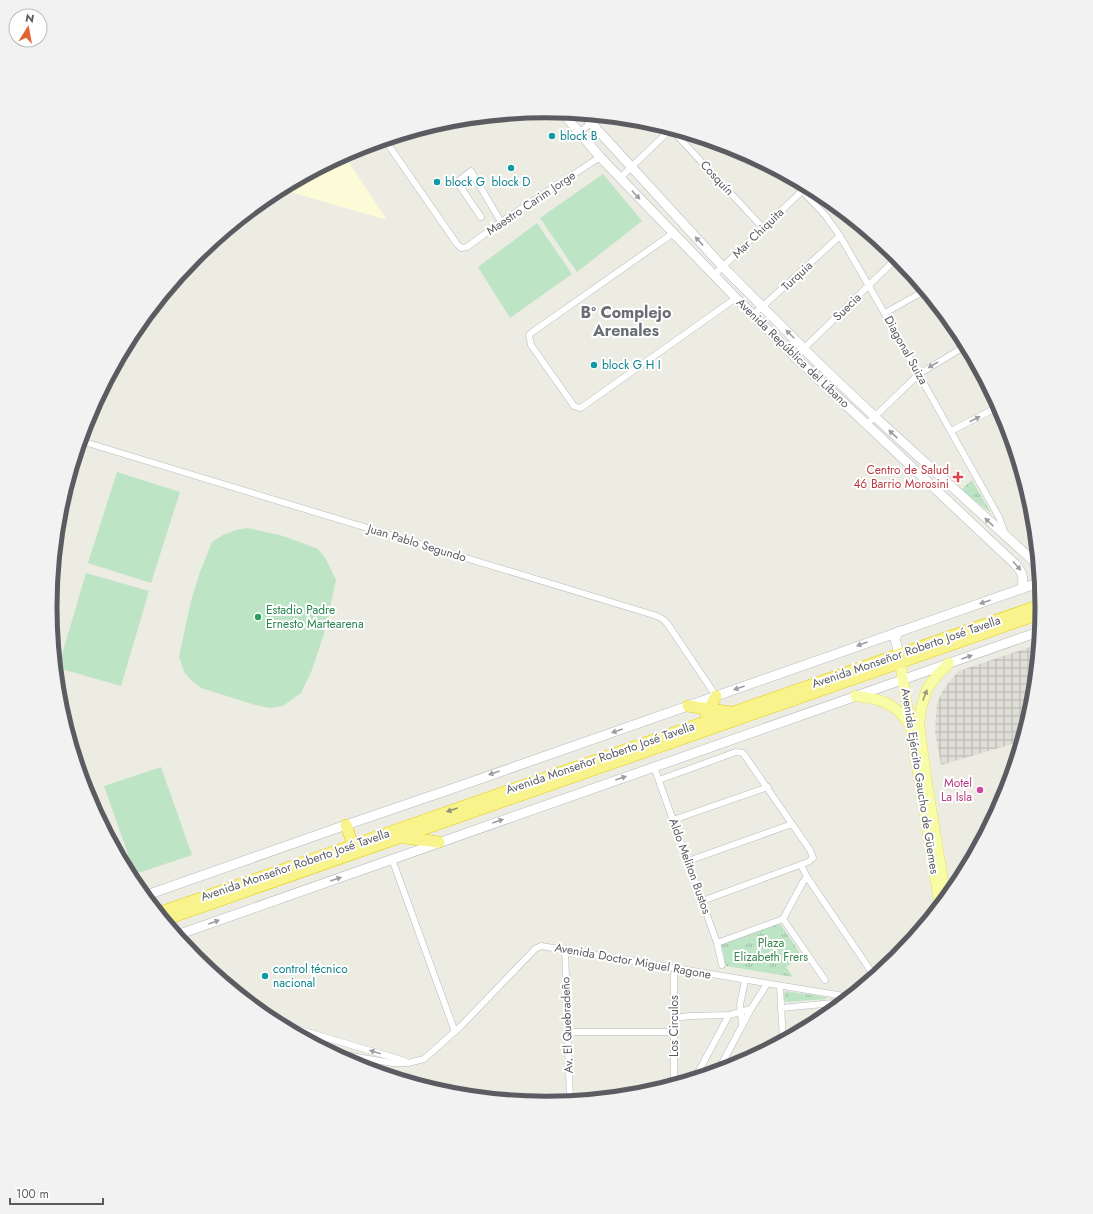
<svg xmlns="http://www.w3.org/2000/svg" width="1093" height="1214" viewBox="0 0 1093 1214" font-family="Jost,sans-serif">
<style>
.commercial{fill:#fcfbd7}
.industrial{fill:url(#industrial-grid)}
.grass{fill:#bee4c6}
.park{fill:url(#park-tufts)}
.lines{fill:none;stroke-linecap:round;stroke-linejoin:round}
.street-casing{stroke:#b9bac0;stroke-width:7}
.secondary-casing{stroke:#b7b9c0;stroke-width:10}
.primary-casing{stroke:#ede15a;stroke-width:11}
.highway-casing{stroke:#e7cd07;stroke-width:12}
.street{stroke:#fff;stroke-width:6}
.secondary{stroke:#fff;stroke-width:9}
.primary{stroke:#f9fca7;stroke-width:10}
.highway{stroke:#f9f38c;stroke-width:11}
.oneway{fill:#9c9da1}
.oneway2{fill:#9a9c7e}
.oneway3{fill:#929171}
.culture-dot{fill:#0f9aa8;stroke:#fff;stroke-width:1.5}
.health-dot{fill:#e0444e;stroke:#fff;stroke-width:1.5}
.leisure-dot{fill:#2e9e5b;stroke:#fff;stroke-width:1.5}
.hotel-dot{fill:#d1479c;stroke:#fff;stroke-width:1.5}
.labels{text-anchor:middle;stroke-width:4;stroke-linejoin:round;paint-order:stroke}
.culture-label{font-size:12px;fill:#0d838f;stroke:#fff;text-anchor:start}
.street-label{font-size:12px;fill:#5a5c62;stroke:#fff}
.health-label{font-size:12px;fill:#be3a42;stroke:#fff;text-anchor:end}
.leisure-label{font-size:12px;fill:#27864d;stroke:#fff;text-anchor:start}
.hotel-label{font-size:12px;fill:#b23c85;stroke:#fff;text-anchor:end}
.park-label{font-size:12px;fill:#37844a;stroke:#fff}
.district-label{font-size:16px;font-weight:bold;fill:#6b6e74;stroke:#fff}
.rim{fill:none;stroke:#5a5c62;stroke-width:5}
</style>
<defs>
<pattern id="industrial-grid" width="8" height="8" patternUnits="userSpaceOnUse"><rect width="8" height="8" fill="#deddd6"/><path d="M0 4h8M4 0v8" fill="none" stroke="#b7b6b1"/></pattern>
<pattern id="park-tufts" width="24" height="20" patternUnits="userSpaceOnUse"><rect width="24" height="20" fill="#bee4c6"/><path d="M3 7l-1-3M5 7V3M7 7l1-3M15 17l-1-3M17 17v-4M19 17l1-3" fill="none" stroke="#9dbca4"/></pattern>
</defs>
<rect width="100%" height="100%" fill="#ecece2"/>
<!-- commercial -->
<path class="commercial" d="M 344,155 L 387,220 L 280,189 Z"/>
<!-- industrial -->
<path class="industrial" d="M 1039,644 L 1033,704 L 1022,741 L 941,765 L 935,731 L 937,704 L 943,690 L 950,681 L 959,671 Z"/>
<!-- grass -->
<g class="grass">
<path d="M 603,174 L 642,221 L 577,272 L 540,218 Z"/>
<path d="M 537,223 L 572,274 L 510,318 L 478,267 Z"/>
<path d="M 117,472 L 180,492 L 151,583 L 88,563 Z"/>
<path d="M 248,528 L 283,536 L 318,549 L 326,559 L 336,580 L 324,634 L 312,670 L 301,693 L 283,706 L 270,708 L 252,704 L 201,688 L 191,680 L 184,672 L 179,656 L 191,601 L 200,572 L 212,542 L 223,535 L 236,530 Z"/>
<path d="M 86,573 L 149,591 L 121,686 L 58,668 Z"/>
<path d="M 161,767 L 192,855 L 135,874 L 104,786 Z"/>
</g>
<!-- park -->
<g class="park">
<path d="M 972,480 L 991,513 L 961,490 Z"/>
<path d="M 777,924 L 781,925 L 802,956 L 786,967 L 793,977 L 726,966 L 721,943 Z"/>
<path d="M 785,991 L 826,997 L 826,999 L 787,1002 L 784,1000 Z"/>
</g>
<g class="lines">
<defs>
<g id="street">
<path d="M 671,129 L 763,228"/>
<path d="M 579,133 L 599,116"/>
<path d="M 385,140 L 457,244 L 461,248 L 467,247 L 501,222 L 600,157"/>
<path d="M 787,175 L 825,215 L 840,236 L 869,286 L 999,517 L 1005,534"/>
<path d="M 620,178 L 671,129"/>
<path d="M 481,217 L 457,182 L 471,171 L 501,222"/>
<path d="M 672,234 L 531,333 L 529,335 L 531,345 L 574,406 L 580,408 L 582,407 L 736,298"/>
<path d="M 714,275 L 802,191"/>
<path d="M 885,313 L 926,290"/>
<path d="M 753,315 L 840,236"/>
<path d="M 795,357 L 898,257"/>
<path d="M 867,424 L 919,374 L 967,345"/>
<path d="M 951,431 L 1000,406"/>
<path d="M 81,441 L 657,616 L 664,620 L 669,626 L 716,696"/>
<path d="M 654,767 L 717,943 L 722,965"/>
<path d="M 659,780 L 736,752 L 743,753 L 810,850 L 813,858 L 808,862 L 702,901"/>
<path d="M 673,820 L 768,787"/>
<path d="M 392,859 L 455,1032"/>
<path d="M 688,861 L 792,824"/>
<path d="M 801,865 L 807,877 L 875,977"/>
<path d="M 783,919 L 825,980"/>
<path d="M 717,943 L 783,919 L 803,882 L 807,877"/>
<path d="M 565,949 L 570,1101"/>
<path d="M 780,986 L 783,1041"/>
<path d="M 781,1008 L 844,1002"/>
<path d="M 674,1018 L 690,1016 L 729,1015 L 751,1009"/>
<path d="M 277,1023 L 405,1061"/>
<path d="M 742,1025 L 740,1005 L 745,980"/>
<path d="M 568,1032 L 673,1032"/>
<path d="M 325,1049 L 351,1056 L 392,1063 L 408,1063 L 424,1059 L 461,1026 L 535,949 L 541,946 L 850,997"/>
<path d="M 718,1071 L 751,1009 L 767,984"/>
<path d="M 695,1078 L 729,1015"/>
<path d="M 674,1085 L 674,975 L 676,968"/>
</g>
<g id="secondary">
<path d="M 562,112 L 600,157 L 736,298 L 795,357 L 1015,564 C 1023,573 1024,577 1022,589"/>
<path d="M 583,114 L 723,267 L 813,358 L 874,416 L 1039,566"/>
<path d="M 899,654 L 895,639 L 899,631"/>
<path d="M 144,896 L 346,825 L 457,787 L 1041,582"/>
<path d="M 177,935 L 1041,631"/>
</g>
<g id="primary">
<path d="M 899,656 L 940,907"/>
<path d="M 855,696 C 878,698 896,703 908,723"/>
<path d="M 946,899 L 926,778 L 919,724 L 921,708 L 927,689 L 937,675 L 949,663"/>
</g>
<g id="highway">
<path d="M 688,706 L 730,712"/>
<path d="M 706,715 L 716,696"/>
<path d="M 346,825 L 353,845"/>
<path d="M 405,838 L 439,842"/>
<path d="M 158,913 L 1043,604"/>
<path d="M 164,920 L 1042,613"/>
</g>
</defs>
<!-- street casing -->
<use href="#street" class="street-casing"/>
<!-- secondary casing -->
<use href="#secondary" class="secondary-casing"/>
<!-- primary casing -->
<use href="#primary" class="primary-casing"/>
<!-- highway casing -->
<use href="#highway" class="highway-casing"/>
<!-- street -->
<use href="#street" class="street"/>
<!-- secondary -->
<use href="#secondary" class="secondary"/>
<!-- primary -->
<use href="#primary" class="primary"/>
<!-- highway -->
<use href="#highway" class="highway"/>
</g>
<!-- one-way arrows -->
<defs><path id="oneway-solid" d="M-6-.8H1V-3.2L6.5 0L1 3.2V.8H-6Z"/></defs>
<g class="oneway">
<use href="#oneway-solid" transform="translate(636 195) rotate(47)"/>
<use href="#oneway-solid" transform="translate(699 241) rotate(-133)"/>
<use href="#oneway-solid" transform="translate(790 334) rotate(-135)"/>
<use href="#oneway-solid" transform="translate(933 365) rotate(149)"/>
<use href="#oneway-solid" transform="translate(975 419) rotate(-27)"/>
<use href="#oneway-solid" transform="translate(893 434) rotate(-137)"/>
<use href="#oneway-solid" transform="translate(989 522) rotate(-137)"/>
<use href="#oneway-solid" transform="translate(1017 566) rotate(48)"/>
<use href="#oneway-solid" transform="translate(985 602) rotate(161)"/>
<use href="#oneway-solid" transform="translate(862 644) rotate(160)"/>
<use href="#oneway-solid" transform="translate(967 657) rotate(-19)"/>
<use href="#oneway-solid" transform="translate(739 688) rotate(161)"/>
<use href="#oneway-solid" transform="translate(617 731) rotate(161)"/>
<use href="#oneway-solid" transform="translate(494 773) rotate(161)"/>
<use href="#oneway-solid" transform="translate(621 778) rotate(-19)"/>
<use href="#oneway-solid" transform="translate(498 821) rotate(-19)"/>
<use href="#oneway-solid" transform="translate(336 879) rotate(-19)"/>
<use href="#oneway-solid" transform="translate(214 922) rotate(-20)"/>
<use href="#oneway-solid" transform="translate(375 1052) rotate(-162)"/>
</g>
<use class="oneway2" href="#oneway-solid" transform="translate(925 695) rotate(-69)"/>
<use class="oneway3" href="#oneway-solid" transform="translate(452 810) rotate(161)"/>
<!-- markers -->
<g class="culture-dot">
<circle cx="552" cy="136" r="4"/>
<circle cx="511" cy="168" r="4"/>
<circle cx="437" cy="182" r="4"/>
<circle cx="594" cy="365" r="4"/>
<circle cx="265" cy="976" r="4"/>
</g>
<path class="health-dot" d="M956 471h4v4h4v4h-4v4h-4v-4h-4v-4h4z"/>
<circle class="leisure-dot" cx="258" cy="617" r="4"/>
<circle class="hotel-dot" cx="980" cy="790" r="4"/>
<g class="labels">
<!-- culture labels -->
<g class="culture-label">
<text x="560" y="140">block B</text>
<text x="445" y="186">block G</text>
<text x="511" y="186" text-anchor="middle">block D</text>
<text x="602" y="369">block G H I</text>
<text x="273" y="973">control técnico<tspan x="273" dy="14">nacional</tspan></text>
</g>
<!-- street labels -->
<g class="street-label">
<text transform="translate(717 178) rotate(47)" y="4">Cosquín</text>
<text transform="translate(531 203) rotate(-34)" y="4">Maestro Carim Jorge</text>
<text transform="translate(758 233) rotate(-44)" y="4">Mar Chiquita</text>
<text transform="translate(797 276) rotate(-43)" y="4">Turquia</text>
<text transform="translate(847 307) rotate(-44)" y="4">Suecia</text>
<text transform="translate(906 350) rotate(61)" y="4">Diagonal Suiza</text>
<text transform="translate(793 353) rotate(44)" y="4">Avenida República del Líbano</text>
<text transform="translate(417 543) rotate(17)" y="4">Juan Pablo Segundo</text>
<text transform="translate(906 652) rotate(-19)" y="4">Avenida Monseñor Roberto José Tavella</text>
<text transform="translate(600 758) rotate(-19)" y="4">Avenida Monseñor Roberto José Tavella</text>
<text transform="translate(920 781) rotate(81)" y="4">Avenida Ejército Gaucho de Güemes</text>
<text transform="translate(295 865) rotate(-19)" y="4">Avenida Monseñor Roberto José Tavella</text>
<text transform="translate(690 866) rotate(70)" y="4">Aldo Meliton Bustos</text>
<text transform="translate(633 961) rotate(10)" y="4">Avenida Doctor Miguel Ragone</text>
<text transform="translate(567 1025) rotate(-92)" y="4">Av. El Quebradeño</text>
<text transform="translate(674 1026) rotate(-90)" y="4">Los Circulos</text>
</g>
<!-- health labels -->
<g class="health-label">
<text x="949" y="474">Centro de Salud<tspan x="949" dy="14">46 Barrio Morosini</tspan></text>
</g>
<!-- leisure labels -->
<g class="leisure-label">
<text x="266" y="614">Estadio Padre<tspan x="266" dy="14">Ernesto Martearena</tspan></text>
</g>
<!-- hotel labels -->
<g class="hotel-label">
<text x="972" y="787">Motel<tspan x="972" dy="14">La Isla</tspan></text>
</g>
<!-- park labels -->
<g class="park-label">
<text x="771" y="947">Plaza<tspan x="771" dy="14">Elizabeth Frers</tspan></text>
</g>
<!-- district labels -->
<g class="district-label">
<text x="626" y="318">Bº Complejo<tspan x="626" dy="18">Arenales</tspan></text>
</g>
</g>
<!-- crop -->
<path d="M0 0H1093V1214H0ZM57 607a489 489 0 1 1 978 0a489 489 0 1 1-978 0Z" fill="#f2f2f2" fill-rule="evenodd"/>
<path class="rim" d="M57 607a489 489 0 1 1 978 0a489 489 0 1 1-978 0Z"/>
<!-- north arrow -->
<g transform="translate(28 28) rotate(11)"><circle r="19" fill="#ffffff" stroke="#bdbec0"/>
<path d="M0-3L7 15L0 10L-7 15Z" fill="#e36231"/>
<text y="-6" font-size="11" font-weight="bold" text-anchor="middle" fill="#5a5c62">N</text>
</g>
<!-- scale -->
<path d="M10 1198v6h93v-6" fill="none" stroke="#5a5c62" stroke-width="2"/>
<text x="16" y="1198" font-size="12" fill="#5a5c62" stroke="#ffffff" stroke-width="3" paint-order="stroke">100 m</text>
</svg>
